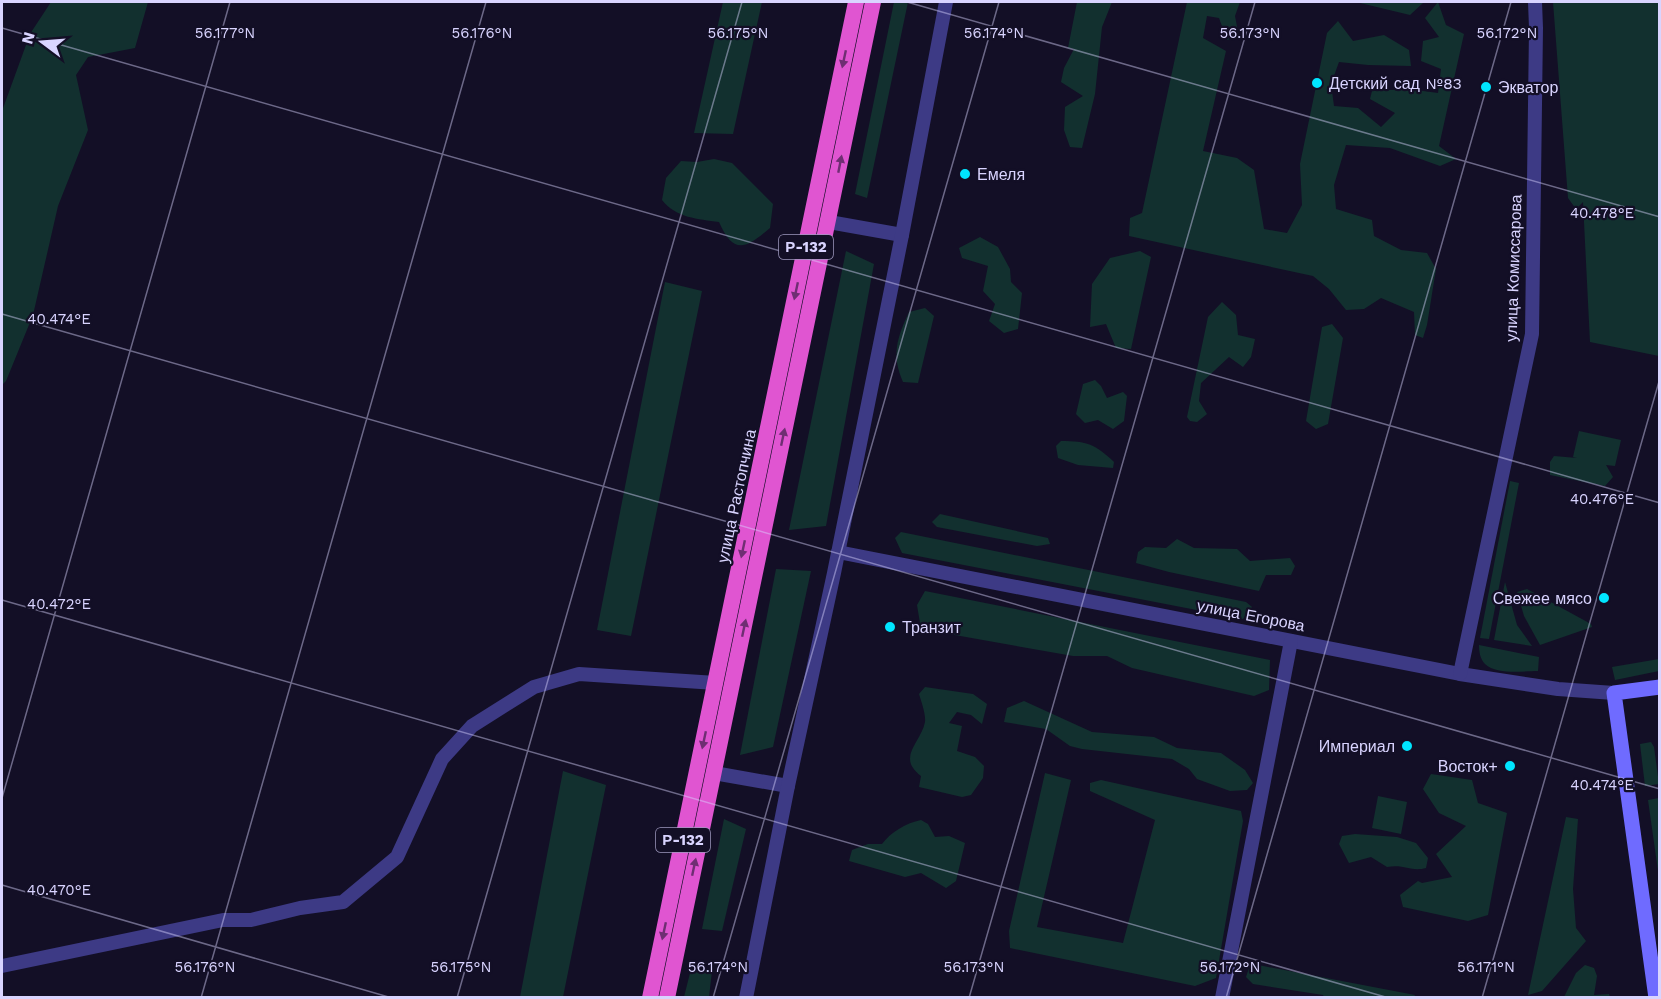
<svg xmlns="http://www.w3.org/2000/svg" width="1661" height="999" viewBox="0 0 1661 999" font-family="'Work Sans',sans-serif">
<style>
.green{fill:#12302f}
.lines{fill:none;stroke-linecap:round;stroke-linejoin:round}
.minor{stroke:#3d3a85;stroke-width:14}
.secondary{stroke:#6f6bff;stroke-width:15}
.trunk{stroke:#e055d1;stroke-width:16}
.oneway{fill:#6f2e73}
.ticks{fill:none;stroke:#d9d4ff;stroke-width:1.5;stroke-opacity:0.45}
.poi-dot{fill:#00e5ff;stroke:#130f26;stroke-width:2}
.labels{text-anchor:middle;stroke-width:4.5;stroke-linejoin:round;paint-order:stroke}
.shield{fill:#130f26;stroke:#9e99be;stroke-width:1.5}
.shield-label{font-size:15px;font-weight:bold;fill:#d9d4ff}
.poi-label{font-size:16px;fill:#d9d4ff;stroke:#130f26;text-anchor:start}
.street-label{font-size:16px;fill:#d9d4ff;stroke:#130f26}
.ticks-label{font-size:15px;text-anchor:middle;fill:#d9d4ff;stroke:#130f26;stroke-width:4.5;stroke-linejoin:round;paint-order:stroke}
</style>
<rect width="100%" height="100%" fill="#130f26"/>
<!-- green -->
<g class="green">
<path d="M 51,2 L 148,2 L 135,48 L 88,57 L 76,75 L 88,130 L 58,206 L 33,315 L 6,381 L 2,385 L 2,111 L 30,34 Z"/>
<path d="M 723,2 L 762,2 L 733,134 L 694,133 Z"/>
<path d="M 894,2 L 908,2 L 867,198 L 855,194 Z"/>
<path d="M 1077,2 L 1112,2 L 1102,27 L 1095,94 L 1082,148 L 1070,147 L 1064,130 L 1065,107 L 1083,96 L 1061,82 L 1064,68 L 1074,49 L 1068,48 Z"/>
<path d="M 1187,2 L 1240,2 L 1235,16 L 1239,37 L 1227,40 L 1219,18 L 1207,16 L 1203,38 L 1226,51 L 1203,151 L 1237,158 L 1254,170 L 1264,229 L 1287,233 L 1302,205 L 1300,164 L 1327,33 L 1338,21 L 1353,41 L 1384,35 L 1409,50 L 1411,66 L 1368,65 L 1339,62 L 1331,84 L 1334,106 L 1358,108 L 1381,127 L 1395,113 L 1370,99 L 1372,91 L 1408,89 L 1438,93 L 1441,69 L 1421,61 L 1423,41 L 1439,37 L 1425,18 L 1438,2 L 1446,25 L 1464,34 L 1439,146 L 1456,159 L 1440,166 L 1390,148 L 1346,145 L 1334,185 L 1336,209 L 1372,220 L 1374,236 L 1401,250 L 1427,253 L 1436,269 L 1427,325 L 1423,338 L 1415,335 L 1414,312 L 1381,298 L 1364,309 L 1346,310 L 1329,289 L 1313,276 L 1129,236 L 1130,218 L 1142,213 Z"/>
<path d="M 1356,2 L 1424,2 L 1410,15 Z"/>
<path d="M 1553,2 L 1659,2 L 1659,356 L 1590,342 L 1583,202 L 1576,209 L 1568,198 Z"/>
<path d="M 714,159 L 732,163 L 773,204 L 770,228 C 746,248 734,256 719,222 C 698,219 676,218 662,200 L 666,178 L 681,161 L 697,162 Z"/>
<path d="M 980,237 L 998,247 L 1010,269 L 1011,282 L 1022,293 L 1018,329 L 1004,333 L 989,321 L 995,304 L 983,291 L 988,266 L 962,258 L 959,248 Z"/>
<path d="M 846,251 L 874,264 L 826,526 L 789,530 Z"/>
<path d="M 1140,251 L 1151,257 L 1131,349 L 1116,348 L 1106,324 L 1090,327 L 1092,284 L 1110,258 Z"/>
<path d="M 665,282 L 702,291 L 631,636 L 597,630 Z"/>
<path d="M 1222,302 L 1236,315 L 1238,335 L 1255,339 L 1251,357 L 1243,367 L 1229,357 L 1201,383 L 1199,401 L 1207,414 L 1197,422 L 1190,421 L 1187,417 L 1208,317 Z"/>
<path d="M 925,308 L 934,316 L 918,383 L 903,382 C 891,355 897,338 909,312 Z"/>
<path d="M 1332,324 L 1343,338 L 1328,424 L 1316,429 L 1306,421 L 1322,327 Z"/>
<path d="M 1095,380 L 1101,386 L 1107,398 L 1123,392 L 1127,396 L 1124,421 L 1113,429 L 1098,420 L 1085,423 L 1076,414 L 1083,384 Z"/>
<path d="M 1579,431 L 1621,440 L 1615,466 L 1606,465 L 1613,477 L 1605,486 L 1550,475 L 1550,462 L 1554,456 L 1577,458 L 1573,457 Z"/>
<path d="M 1061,441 C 1087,441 1095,444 1114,462 L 1113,468 L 1078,465 L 1058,458 L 1056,446 Z"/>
<path d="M 1510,481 L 1519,483 L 1489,639 L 1480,638 Z"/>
<path d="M 940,514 L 1048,538 L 1050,544 L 1037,546 L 937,527 L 932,522 Z"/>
<path d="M 901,532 L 1246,602 L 1252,607 L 1243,619 L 902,553 L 895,538 Z"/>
<path d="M 1177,539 L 1194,548 L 1237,549 L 1250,561 L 1290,558 L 1295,566 L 1291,575 L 1266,575 L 1259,591 L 1169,572 L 1136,563 L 1138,552 L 1145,547 L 1166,548 Z"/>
<path d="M 776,569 L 811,571 L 773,747 L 740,755 Z"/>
<path d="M 1505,582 L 1517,625 L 1532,646 L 1494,640 Z"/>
<path d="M 1527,589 L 1591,624 L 1592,627 L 1540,645 L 1524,616 L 1517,592 Z"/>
<path d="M 925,591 L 1270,660 L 1269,690 L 1254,696 L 1132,668 L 1107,656 L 1073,656 L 921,629 L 917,605 Z"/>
<path d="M 1479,645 L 1539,657 L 1538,671 C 1522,671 1497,675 1485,664 C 1480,659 1479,651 1479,645 Z"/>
<path d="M 1659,659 L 1659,671 L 1615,680 L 1612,667 Z"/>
<path d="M 925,687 L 973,694 L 987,704 L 982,724 L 971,715 L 957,712 L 949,723 L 962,726 L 957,751 L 975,757 L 984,766 L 983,778 L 971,795 L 962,797 L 919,787 L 921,776 C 896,757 921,743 925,722 C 926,714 921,701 919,694 Z"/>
<path d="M 1024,701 L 1092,732 L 1154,737 L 1177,748 L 1221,753 L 1245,770 L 1253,783 L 1247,790 L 1230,791 L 1197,779 L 1189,769 L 1172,759 L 1082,749 L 1070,746 L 1046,729 L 1004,722 L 1007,708 Z"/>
<path d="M 1651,742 L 1654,747 L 1659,784 L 1645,786 L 1640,744 Z"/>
<path d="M 563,771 L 606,785 L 563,997 L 520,997 Z"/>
<path d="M 1045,773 L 1071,780 L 1037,927 L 1123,943 L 1155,820 L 1090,791 L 1090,783 L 1101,780 L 1241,811 L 1243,821 L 1216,978 L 1195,986 L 1010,948 L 1009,931 Z"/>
<path d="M 1431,774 L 1472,780 L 1478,803 L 1507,813 L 1488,915 L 1468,921 L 1403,907 L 1400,895 L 1418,881 L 1422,883 L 1452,877 L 1436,854 L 1466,826 L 1439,813 L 1423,789 Z"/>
<path d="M 1378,796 L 1407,802 L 1401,834 L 1372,828 Z"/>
<path d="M 1659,798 L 1660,798 L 1659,878 L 1648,800 Z"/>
<path d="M 1566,817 L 1578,819 L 1573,889 L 1576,928 L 1586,941 L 1542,991 L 1528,995 Z"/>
<path d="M 724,819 L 746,829 L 722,931 L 702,929 Z"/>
<path d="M 921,820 L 928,824 L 935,837 L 949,836 L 965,843 L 956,881 L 946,888 L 921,873 L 905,877 L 849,861 L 852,850 L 868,844 L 882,844 C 891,832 906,823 921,820 Z"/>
<path d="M 1355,834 L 1397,837 L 1416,843 L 1428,858 L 1426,868 C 1411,872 1405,864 1387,867 L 1371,857 L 1349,863 L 1339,844 L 1342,836 Z"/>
<path d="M 1253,964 L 1415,995 L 1414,997 L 1324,997 L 1323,995 L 1253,984 L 1246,977 L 1250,965 Z"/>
<path d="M 692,965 L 712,971 L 709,997 L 684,997 Z"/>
<path d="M 1585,965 L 1594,968 L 1597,976 L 1594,995 L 1609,994 L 1610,997 L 1564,997 L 1576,973 Z"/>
</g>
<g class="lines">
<!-- minor -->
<g class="minor">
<path d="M 829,222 L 902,235"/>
<path d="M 838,552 L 1460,674 L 1558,689 L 1614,693"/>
<path d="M 1460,674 L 1532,334 L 1536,28 L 1535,2"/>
<path d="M 714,773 L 788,786"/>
<path d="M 2,966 L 223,920 L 251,920 L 300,908 L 343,902 L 397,857 L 442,759 L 472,726 L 534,687 L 579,674 L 716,683"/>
<path d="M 746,998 L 788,786 L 834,573 L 902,235 L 946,2"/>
<path d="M 1222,998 L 1291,641"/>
</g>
<!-- secondary -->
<path class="secondary" d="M 1656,998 L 1614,693 L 1660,687"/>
<!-- trunk -->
<g class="trunk">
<path d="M 650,998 L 856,2"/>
<path d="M 667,998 L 873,2"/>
</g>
</g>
<!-- one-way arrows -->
<defs><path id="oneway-solid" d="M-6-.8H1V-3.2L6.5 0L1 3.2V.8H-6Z" transform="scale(1.5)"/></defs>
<g class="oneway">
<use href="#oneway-solid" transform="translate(844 59) rotate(102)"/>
<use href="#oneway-solid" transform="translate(840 164) rotate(-79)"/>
<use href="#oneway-solid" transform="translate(796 291) rotate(102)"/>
<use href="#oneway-solid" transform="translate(783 437) rotate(-78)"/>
<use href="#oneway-solid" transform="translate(743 549) rotate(102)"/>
<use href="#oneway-solid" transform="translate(744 628) rotate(-78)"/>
<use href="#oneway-solid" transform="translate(704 740) rotate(102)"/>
<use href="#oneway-solid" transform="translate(694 867) rotate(-78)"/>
<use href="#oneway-solid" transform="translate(664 931) rotate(102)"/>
</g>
<!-- ticks -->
<path class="ticks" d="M 907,2 L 1660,217M 2,28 L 1660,503M 2,314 L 1660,789M 2,600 L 1389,998M 2,798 L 230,2M 2,885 L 392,998M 201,998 L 486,2M 457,998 L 742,2M 713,998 L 999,2M 969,998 L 1255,2M 1226,998 L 1511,2M 1482,998 L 1660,378"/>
<!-- markers -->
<g class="poi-dot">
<circle cx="1317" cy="83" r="6"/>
<circle cx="1486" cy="87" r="6"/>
<circle cx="965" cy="174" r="6"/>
<circle cx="1604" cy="598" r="6"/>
<circle cx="890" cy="627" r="6"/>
<circle cx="1407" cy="746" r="6"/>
<circle cx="1510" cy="766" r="6"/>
</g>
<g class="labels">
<!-- shield labels -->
<g class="shield">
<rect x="779" y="235" width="54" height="24" rx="4.5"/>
<rect x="656" y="828" width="54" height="24" rx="4.5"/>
</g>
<g class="shield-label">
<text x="806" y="252">Р-132</text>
<text x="683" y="845">Р-132</text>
</g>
<!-- poi labels -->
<g class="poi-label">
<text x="1329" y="89">Детский сад №83</text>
<text x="1498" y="93">Экватор</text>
<text x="977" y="180">Емеля</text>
<text x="1592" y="604" text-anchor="end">Свежее мясо</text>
<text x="902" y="633">Транзит</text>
<text x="1395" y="752" text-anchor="end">Империал</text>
<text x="1498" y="772" text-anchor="end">Восток+</text>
</g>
<!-- street labels -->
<g class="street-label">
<text transform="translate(1513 268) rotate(-88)" y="6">улица Комиссарова</text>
<text transform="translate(736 496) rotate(-78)" y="6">улица Растопчина</text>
<text transform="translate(1251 615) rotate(11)" y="6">улица Егорова</text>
</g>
</g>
<g class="ticks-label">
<text x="225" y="38">56.177°N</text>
<text x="482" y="38">56.176°N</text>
<text x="738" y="38">56.175°N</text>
<text x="994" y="38">56.174°N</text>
<text x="1250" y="38">56.173°N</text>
<text x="1507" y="38">56.172°N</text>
<text x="1602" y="218">40.478°E</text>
<text x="59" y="324">40.474°E</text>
<text x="1602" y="504">40.476°E</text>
<text x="59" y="609">40.472°E</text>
<text x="1602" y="790">40.474°E</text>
<text x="59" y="895">40.470°E</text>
<text x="205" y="972">56.176°N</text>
<text x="461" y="972">56.175°N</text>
<text x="718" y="972">56.174°N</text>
<text x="974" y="972">56.173°N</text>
<text x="1230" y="972">56.172°N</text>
<text x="1486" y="972">56.171°N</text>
</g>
<!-- border -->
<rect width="1661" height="999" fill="none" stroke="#d9d4ff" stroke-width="6"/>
<!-- north arrow -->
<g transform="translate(42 42) rotate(286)" stroke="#130f26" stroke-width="4.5" paint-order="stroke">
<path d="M0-4.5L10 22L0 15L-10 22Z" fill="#d9d4ff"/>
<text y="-9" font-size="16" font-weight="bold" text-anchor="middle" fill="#d9d4ff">N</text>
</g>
</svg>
